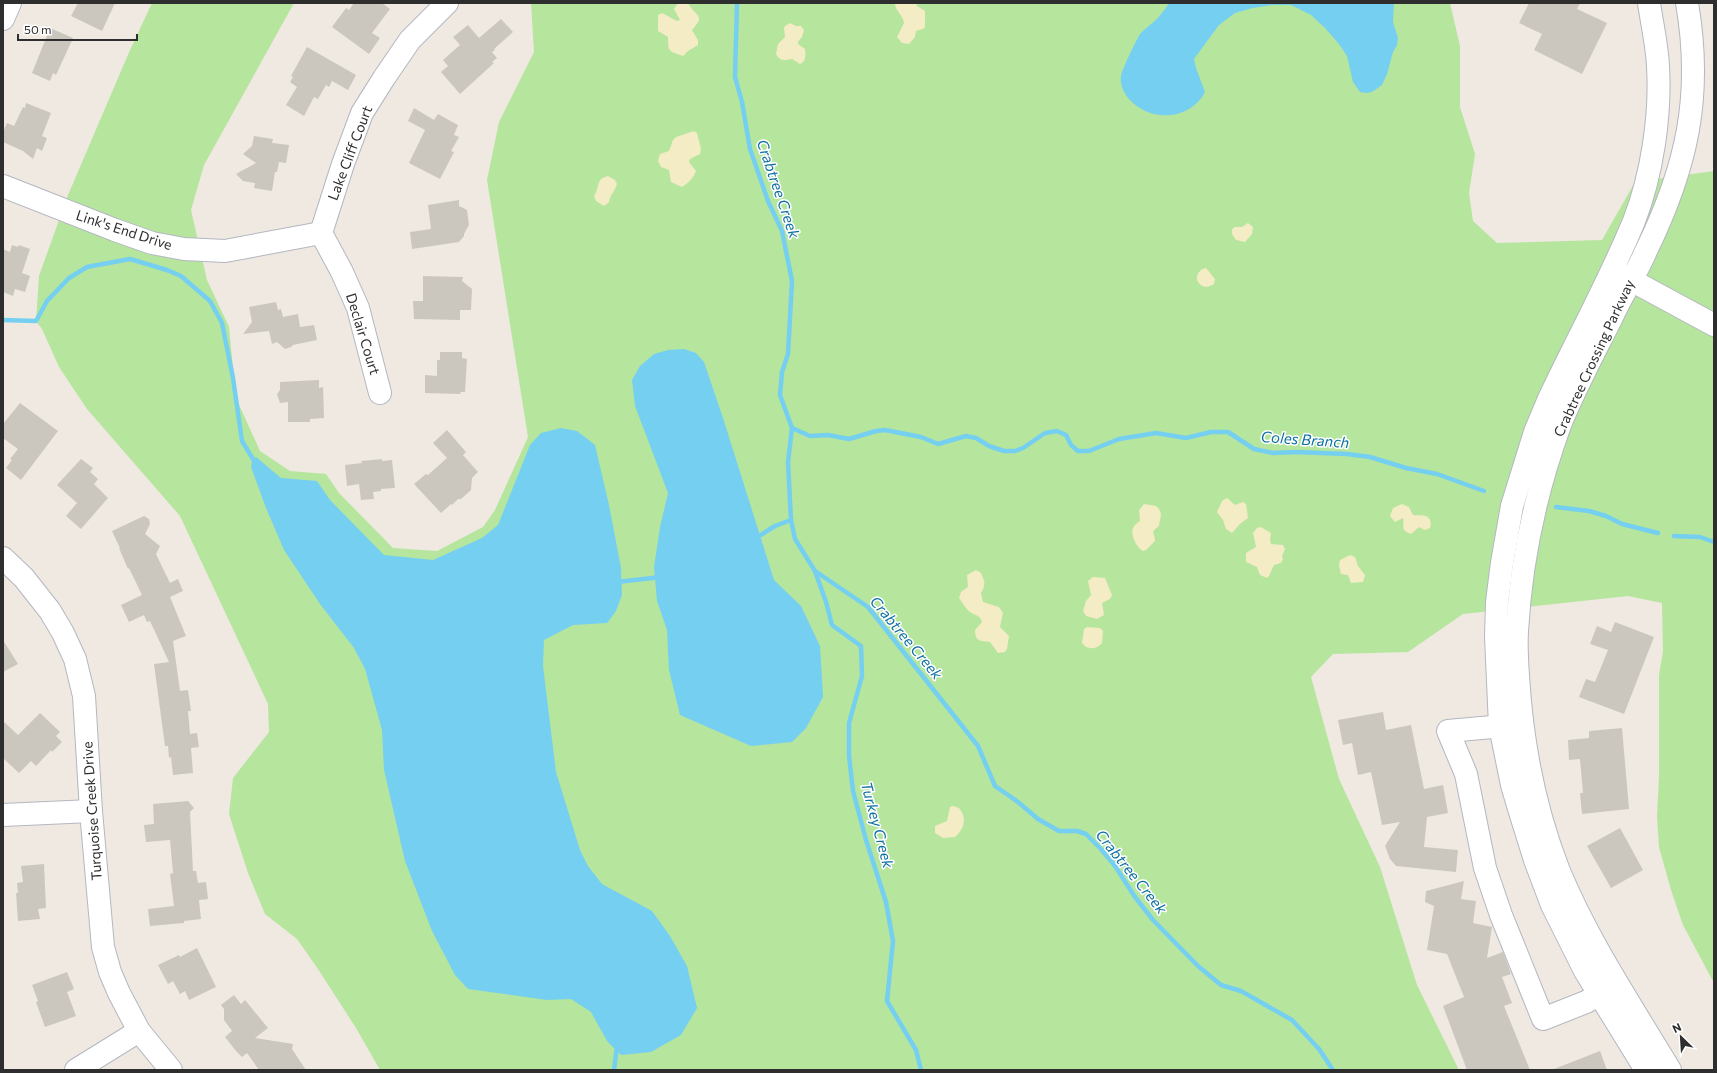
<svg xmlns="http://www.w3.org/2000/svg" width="1717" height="1073" viewBox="0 0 1717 1073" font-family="Commissioner,sans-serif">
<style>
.green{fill:#b6e59e}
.sand{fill:#f3ecc5}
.water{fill:#75cff0}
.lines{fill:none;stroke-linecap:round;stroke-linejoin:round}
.stream{stroke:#75cff0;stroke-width:4.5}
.building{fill:#cbc7bf}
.minor-casing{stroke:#b4b7c1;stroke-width:24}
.minor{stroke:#fff;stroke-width:22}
.labels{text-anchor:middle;stroke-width:3;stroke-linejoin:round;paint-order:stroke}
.street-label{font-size:14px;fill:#2e2e2e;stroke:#fff}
.water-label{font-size:15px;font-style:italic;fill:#0d6fa3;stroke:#fff}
</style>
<rect width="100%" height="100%" fill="#efe9e1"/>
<!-- green -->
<path class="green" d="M 152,3 L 294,3 L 204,165 L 191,210 L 207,280 L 229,327 L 236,398 L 260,451 L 290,471 L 326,474 L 339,493 L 393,548 L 437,551 L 483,527 L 495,510 L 528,437 L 487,180 L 499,122 L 534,52 L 531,3 L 1450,3 L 1460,46 L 1460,107 L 1475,154 L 1469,193 L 1473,221 L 1497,243 L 1602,240 L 1635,182 L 1714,171 L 1714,983 L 1683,925 L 1671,890 L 1659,847 L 1657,816 L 1659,777 L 1659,675 L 1663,651 L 1662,603 L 1628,596 L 1463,614 L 1408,652 L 1333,654 L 1311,677 L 1339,779 L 1380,867 L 1417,985 L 1459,1070 L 380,1070 L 356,1028 L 318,969 L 297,939 L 265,914 L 248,873 L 229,814 L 233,778 L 269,732 L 268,704 L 180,516 L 87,409 L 59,367 L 42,329 L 36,321 L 39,276 L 68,195 L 130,50 Z"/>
<!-- sand -->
<g class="sand">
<path d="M 678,3 L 688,3 C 695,17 707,14 692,30 L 698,40 L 698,45 L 688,51 L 683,56 C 668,51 668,51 668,37 L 658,31 L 658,15 L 662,13 L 677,21 L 680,20 L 674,9 Z"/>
<path d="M 895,3 L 916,3 L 917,6 L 925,11 L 925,27 L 923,29 L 916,31 L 915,37 L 909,44 L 902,43 L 897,37 L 904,23 C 903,15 895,11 895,3 Z"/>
<path d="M 790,23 L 796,26 L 801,26 L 804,30 L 802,37 L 798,42 L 798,44 L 805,49 C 806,55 806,62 800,64 L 792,59 C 785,60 780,62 776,54 L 778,44 L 785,37 L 784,28 L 785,26 Z"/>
<path d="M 694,131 L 697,133 L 701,149 L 700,154 L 690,159 L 689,162 L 696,171 C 693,179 688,183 682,187 L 671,182 L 669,170 L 661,167 L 658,161 L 660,154 L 669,151 L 673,140 L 676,137 Z"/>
<path d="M 608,176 L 615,180 L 617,184 C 615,191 610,195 609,202 L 604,206 L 596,201 L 594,196 C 600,188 595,179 608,176 Z"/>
<path d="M 1248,223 L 1253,227 L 1252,234 L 1245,242 L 1236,240 L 1232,234 L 1232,229 L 1235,227 L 1242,227 Z"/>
<path d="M 1206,268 L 1215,279 L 1214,284 C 1207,289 1200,287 1197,280 C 1196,274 1200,269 1206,268 Z"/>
<path d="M 1227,498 L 1235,505 L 1243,502 L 1246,504 L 1248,518 L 1240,524 L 1232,533 L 1226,529 L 1223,520 L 1217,512 L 1222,501 Z"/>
<path d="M 1144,504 L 1156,506 C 1164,513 1160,517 1159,526 C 1149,534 1155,531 1155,541 L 1146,550 L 1143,551 C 1137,548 1130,535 1133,528 C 1134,525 1137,523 1140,521 L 1139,510 Z"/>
<path d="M 1402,504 L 1409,507 L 1413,515 C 1421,516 1429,513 1431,523 L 1430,528 L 1425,530 L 1419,527 L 1411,534 C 1399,529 1405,527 1403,518 L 1395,522 L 1390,516 L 1393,508 Z"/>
<path d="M 1261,527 L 1271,533 L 1270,540 L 1271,544 L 1283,545 L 1285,549 L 1282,556 L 1283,559 L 1281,563 L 1274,565 L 1269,576 L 1267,578 L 1260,575 L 1257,567 L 1246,562 L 1246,553 L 1256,547 L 1253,533 L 1257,528 Z"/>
<path d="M 1350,555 L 1355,557 L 1358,566 L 1365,575 L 1363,582 L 1351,583 L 1348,575 L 1341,574 L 1339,566 L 1340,560 Z"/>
<path d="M 976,570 L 981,573 C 985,583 986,584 981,593 L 983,602 L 999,607 L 1003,613 L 1000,627 L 1009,636 L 1007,649 L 1005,652 L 998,653 L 990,642 C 981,641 975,642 975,630 L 982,622 C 980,614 975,616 970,612 C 966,609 962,602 959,598 L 961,592 L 968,587 L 967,575 Z"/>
<path d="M 1093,577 L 1105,578 L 1112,595 L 1110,599 L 1102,603 L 1104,615 L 1097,619 L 1086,616 L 1083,611 L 1086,601 L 1091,595 L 1088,581 Z"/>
<path d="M 1087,627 L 1100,628 L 1103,631 L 1102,643 C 1096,650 1087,650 1082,643 L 1084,629 Z"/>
<path d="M 953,806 L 959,808 C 967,817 965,829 955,837 L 943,838 L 935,833 L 935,826 L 947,821 L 950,807 Z"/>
</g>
<!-- water -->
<g class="water">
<path d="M 1169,3 L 1394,3 L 1393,22 L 1398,38 L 1397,45 L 1393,52 L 1387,74 L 1382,85 L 1372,92 L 1366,93 L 1360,92 L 1353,82 L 1347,56 L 1339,44 L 1325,28 L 1311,15 L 1291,5 L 1272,5 L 1253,8 L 1235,13 L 1219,25 L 1194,59 L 1196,68 L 1205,92 C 1190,121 1149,123 1128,98 C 1123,91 1120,85 1121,76 C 1122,69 1136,41 1140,34 C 1145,28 1153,23 1158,18 C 1162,13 1166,8 1169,3 Z"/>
<path d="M 684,349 L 696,353 L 704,362 L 723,418 L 774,580 L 801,606 L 820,646 L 823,697 L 806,728 L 792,742 L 751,746 L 680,715 L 669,670 L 667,630 L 657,601 L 654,567 L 660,527 L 668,493 L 635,406 L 632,380 L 640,366 L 654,354 L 668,350 Z"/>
<path d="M 561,428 L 577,431 L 595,445 L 609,505 L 621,568 L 622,595 L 616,611 L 607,623 L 573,625 L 544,640 L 543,666 L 556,772 L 580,850 L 588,866 L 602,884 L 652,911 L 670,936 L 687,966 L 697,1008 L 681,1035 L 651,1052 L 621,1055 L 607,1041 L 591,1012 L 571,999 L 547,1000 L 468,989 L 455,975 L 432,931 L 405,861 L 384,770 L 382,730 L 365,669 L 354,648 L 320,604 L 284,550 L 266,508 L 251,467 L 252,461 L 256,457 L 281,478 L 317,481 L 330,500 L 384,555 L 433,560 L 482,538 L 498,525 L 530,445 L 541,433 Z"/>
</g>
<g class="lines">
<!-- stream -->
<g class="stream">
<path d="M 737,3 L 735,77 L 742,102 L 750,149 L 768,201 L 782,231 L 792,281 L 788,354 L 782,372 L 780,395 L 792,428 L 788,462 L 791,520 L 795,539 L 815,571 L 868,607 L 978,746 L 995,786 L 1018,802 L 1038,819 L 1059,831 L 1077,831 L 1086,834 L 1101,849 L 1115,866 L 1135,897 L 1153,920 L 1198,966 L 1221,985 L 1241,991 L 1292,1020 L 1319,1049 L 1333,1070"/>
<path d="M 3,320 L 36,321 L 47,301 L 69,278 L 87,267 L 130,259 L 167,270 L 181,276 L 210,301 L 222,323 L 233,378 L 242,441 L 256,464"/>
<path d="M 792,428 L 810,436 L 828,435 L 849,439 L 876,431 L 885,430 L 921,437 L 938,444 L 966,436 L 976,438 L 989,446 L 1004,451 L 1015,451 L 1023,448 L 1045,433 L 1057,431 L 1066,435 L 1071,445 L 1078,451 L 1089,451 L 1119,439 L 1156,433 L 1186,438 L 1211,432 L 1228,432 L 1254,449 L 1273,453 L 1296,452 L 1347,454 L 1370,457 L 1406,468 L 1437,474 L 1484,491"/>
<path d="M 1556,507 L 1589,511 L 1606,516 L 1622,524 L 1658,533"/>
<path d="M 1674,536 L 1700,537 L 1714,542"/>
<path d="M 756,538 L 775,526 L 791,520"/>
<path d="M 815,571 L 826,602 L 832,625 L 861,646 L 862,676 L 849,723 L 849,756 L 853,791 L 866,840 L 886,902 L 893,941 L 887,1001 L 916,1050 L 921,1070"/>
<path d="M 617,582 L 661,577"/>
<path d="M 614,1070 L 617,1046"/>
</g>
</g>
<!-- building -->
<g class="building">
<path d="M 78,3 L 115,3 L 102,31 L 71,16 Z"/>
<path d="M 354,3 L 382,3 L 390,9 L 372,33 L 380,38 L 369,54 L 332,27 L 346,8 L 349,10 Z"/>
<path d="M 1529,3 L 1580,3 L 1577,9 L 1607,23 L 1582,74 L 1534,50 L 1542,34 L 1519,23 Z"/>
<path d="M 501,19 L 513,32 L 494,49 L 495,50 L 492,52 L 497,58 L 492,62 L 494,63 L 460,94 L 441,72 L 448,66 L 443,60 L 460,45 L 453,37 L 468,25 L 479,38 Z"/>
<path d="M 50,28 L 73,38 L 56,75 L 53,73 L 50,81 L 32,73 Z"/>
<path d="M 307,47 L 356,75 L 348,90 L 332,81 L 329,87 L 326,85 L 318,99 L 314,97 L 304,116 L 286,105 L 297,87 L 290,82 L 293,77 L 291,76 Z"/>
<path d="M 26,103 L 51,113 L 42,136 L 47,138 L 42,151 L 37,148 L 33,159 L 23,151 L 3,142 L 3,132 L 7,123 L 14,126 L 23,107 L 25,108 Z"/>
<path d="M 414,108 L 434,120 L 438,114 L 458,125 L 454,135 L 459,137 L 451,151 L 454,152 L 440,179 L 409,163 L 425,130 L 408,121 Z"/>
<path d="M 254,136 L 273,139 L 272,143 L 289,145 L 286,163 L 279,162 L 277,172 L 275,172 L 272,191 L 254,188 L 255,183 L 243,181 L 236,174 L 256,163 L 243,154 L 252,146 Z"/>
<path d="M 459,200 L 459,206 L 467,210 L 469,225 L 464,234 L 464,236 L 459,242 L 412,249 L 410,232 L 431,229 L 428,205 Z"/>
<path d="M 12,245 L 18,247 L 19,245 L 30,249 L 22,273 L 30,276 L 25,292 L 15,289 L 13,296 L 3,292 L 3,249 L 10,252 Z"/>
<path d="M 423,276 L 463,277 L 462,281 L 472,289 L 471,310 L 460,310 L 460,320 L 414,319 L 413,301 L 423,301 Z"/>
<path d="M 276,302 L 278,310 L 281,309 L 283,317 L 298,314 L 300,327 L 314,325 L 317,340 L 293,345 L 291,347 L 285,349 L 277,342 L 272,344 L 269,331 L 243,334 L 252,322 L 249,307 Z"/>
<path d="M 440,352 L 462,352 L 462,358 L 467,359 L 465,392 L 461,392 L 460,394 L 425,393 L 425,375 L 437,376 L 437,360 L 440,360 Z"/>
<path d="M 319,380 L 319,388 L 323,387 L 324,418 L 310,419 L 310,422 L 288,422 L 288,402 L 280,403 L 277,394 L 280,390 L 280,382 Z"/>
<path d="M 20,403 L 58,431 L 21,480 L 6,468 L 12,460 L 10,459 L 18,449 L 3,438 L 3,424 Z"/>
<path d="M 447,430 L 466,452 L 463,455 L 478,472 L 472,478 L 471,490 L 461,499 L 458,499 L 452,505 L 451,504 L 441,513 L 414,484 L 426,474 L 428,475 L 447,458 L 433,443 Z"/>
<path d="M 81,459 L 93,468 L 90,472 L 98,479 L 94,484 L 108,498 L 81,529 L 66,516 L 77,503 L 57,485 Z"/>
<path d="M 382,459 L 382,461 L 392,460 L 395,488 L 381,489 L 381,491 L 373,492 L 374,499 L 361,500 L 359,484 L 347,486 L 345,465 L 362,463 L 361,461 Z"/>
<path d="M 144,516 L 149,519 L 150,524 L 145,534 L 160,546 L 156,554 L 170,583 L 178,579 L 183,591 L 170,597 L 186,636 L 173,641 L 180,691 L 188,690 L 191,711 L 188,711 L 190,734 L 197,733 L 199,747 L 191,748 L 193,773 L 173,775 L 171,757 L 169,758 L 168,746 L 165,746 L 154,664 L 169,662 L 150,621 L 147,622 L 144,615 L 129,622 L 121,605 L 142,595 L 129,568 L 128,569 L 119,548 L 120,548 L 112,531 Z"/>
<path d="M 1615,622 L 1654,637 L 1624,714 L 1579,697 L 1586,679 L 1595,682 L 1608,650 L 1590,644 L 1597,626 L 1611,632 Z"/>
<path d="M 3,640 L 18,664 L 3,672 Z"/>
<path d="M 1383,712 L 1386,730 L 1411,725 L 1424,789 L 1443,785 L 1448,813 L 1427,817 L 1424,847 L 1458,850 L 1456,872 L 1396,866 L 1390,859 L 1385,846 L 1400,822 L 1382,825 L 1371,772 L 1358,775 L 1352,743 L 1343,745 L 1338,720 Z"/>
<path d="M 40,713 L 60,732 L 56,736 L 62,742 L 52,752 L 51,750 L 36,766 L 31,761 L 19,773 L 3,758 L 3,721 L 18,735 Z"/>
<path d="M 1622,728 L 1629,809 L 1582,814 L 1580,793 L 1583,793 L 1580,759 L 1569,760 L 1568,740 L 1589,738 L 1589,731 Z"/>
<path d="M 188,801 L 194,808 L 190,812 L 193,871 L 196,871 L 198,883 L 206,882 L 208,899 L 199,900 L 201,919 L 184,921 L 184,923 L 150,926 L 148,909 L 174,906 L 170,874 L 173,873 L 170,840 L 146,842 L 144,825 L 154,824 L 153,804 Z"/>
<path d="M 1620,828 L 1643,870 L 1611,888 L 1587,846 Z"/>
<path d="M 44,864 L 46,908 L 38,909 L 40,919 L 18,921 L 16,893 L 18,893 L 17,883 L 23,882 L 21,866 Z"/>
<path d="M 1464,881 L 1461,899 L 1476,901 L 1473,923 L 1492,927 L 1487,958 L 1503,952 L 1511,974 L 1502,977 L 1512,1003 L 1504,1006 L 1530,1070 L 1467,1070 L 1443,1006 L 1464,997 L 1447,954 L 1427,950 L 1434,906 L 1425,902 L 1426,891 Z"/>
<path d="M 197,948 L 216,987 L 189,1000 L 185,991 L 180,994 L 173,981 L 168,984 L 158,965 L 179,955 L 180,957 Z"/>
<path d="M 67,972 L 74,989 L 67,992 L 76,1016 L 45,1027 L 36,1002 L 38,1001 L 32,985 Z"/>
<path d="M 234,995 L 241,1004 L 245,1000 L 268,1028 L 255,1038 L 293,1044 L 292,1049 L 306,1070 L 259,1070 L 247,1053 L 242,1057 L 236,1051 L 225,1037 L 232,1031 L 224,1020 L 224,1009 L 221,1005 Z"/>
<path d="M 1600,1051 L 1607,1070 L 1554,1070 L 1554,1069 Z"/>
</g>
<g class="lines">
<defs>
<g id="minor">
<path d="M 3,19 L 10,3"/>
<path d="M 3,186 L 115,230 L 152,243 L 184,249 L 225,251 L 321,233"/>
<path d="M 321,233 L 343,164 L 362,113 L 384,78 L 410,40 L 447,3"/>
<path d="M 321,233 L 342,272 L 358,308 L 380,393"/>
<path d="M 1618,273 L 1714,325"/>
<path d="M 3,558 L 24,578 L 50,611 L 63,633 L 75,659 L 84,696 L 91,811 L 103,947 L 110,972 L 119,993 L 139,1031 L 171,1070"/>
<path d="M 1515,725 L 1448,731 L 1466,774 L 1485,868 L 1501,915 L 1543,1019 L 1586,1002 L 1612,987"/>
<path d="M 3,815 L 91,811"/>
<path d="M 76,1070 L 139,1031"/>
<path d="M 1646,1070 L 1585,971 L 1552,905 L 1535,860 L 1520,812 L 1512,785 L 1500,726 L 1496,637 L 1497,602 L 1502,563 L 1512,506 L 1535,432 L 1548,401 C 1576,341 1609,282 1634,221 C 1652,175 1661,115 1658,66 C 1657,45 1652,24 1649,3"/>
<path d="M 1670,1070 C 1631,1005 1588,941 1559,871 C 1535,810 1522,742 1518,676 C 1517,661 1516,646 1517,631 C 1521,561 1536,491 1560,425 C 1575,388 1594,353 1612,317 C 1622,295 1636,274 1646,251 C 1687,167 1703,96 1687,3"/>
</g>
</defs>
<!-- minor casing -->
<use href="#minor" class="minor-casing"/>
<!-- minor -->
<use href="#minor" class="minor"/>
</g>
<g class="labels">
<!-- street labels -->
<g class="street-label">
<text transform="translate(350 153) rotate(-69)" y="5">Lake Cliff Court</text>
<text transform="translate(124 230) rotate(18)" y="5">Link's End Drive</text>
<text transform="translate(363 334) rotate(73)" y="5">Declair Court</text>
<text transform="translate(1594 358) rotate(-65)" y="5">Crabtree Crossing Parkway</text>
<text transform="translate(92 811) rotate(-94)" y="5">Turquoise Creek Drive</text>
</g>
<!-- water labels -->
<g class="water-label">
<text transform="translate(778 189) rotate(71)" y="5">Crabtree Creek</text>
<text transform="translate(1305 440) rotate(4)" y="5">Coles Branch</text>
<text transform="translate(906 638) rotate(50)" y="5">Crabtree Creek</text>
<text transform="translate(877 825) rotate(75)" y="5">Turkey Creek</text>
<text transform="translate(1131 872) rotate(51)" y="5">Crabtree Creek</text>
</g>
</g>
<!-- border -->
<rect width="1717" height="1073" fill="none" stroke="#2e2e2e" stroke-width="8"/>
<!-- north arrow -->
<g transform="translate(1681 1037) rotate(335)" stroke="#ffffff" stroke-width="3" paint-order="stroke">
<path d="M0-3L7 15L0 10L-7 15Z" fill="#2e2e2e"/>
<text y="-6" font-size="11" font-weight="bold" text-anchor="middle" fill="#2e2e2e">N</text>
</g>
<!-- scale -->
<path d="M18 34v6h119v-6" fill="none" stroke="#2e2e2e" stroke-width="2"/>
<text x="24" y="34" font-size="12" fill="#2e2e2e" stroke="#ffffff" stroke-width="3" paint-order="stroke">50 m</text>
</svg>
